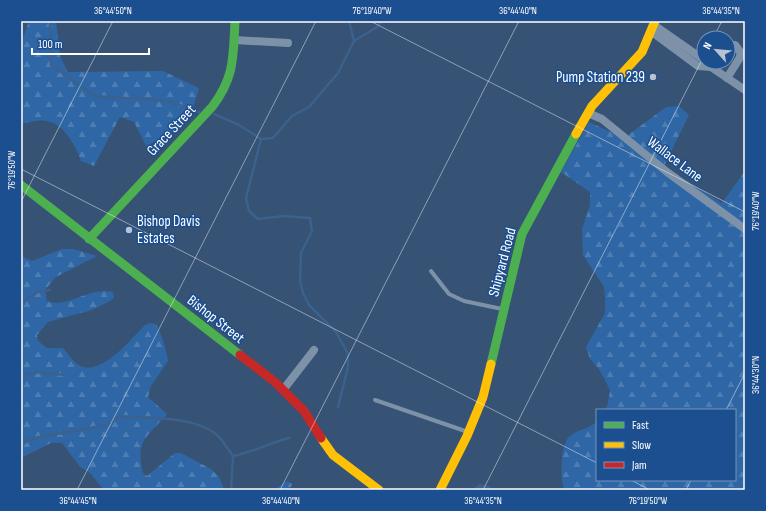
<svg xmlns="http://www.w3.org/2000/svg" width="766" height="511" viewBox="0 0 766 511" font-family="'Sofia Sans Condensed',sans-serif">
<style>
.forest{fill:url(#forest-firs)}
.water{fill:#3b618d}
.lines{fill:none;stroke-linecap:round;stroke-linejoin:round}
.stream{stroke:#3b618d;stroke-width:2.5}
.lane{stroke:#7d92a8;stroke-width:4}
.street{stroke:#7d92a8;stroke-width:8}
.fast{stroke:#4caf50;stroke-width:9}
.slow{stroke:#ffc107;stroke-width:9}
.jam{stroke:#c62828;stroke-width:9}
.ticks{fill:none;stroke:#fff;stroke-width:1;stroke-opacity:0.45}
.poi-dot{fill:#b9c2ce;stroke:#1b4f8f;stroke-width:1.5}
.labels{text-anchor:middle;stroke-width:3;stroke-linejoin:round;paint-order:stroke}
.poi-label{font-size:15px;fill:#fff;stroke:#1b4f8f;text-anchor:end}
.street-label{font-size:15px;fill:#fff;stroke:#1b4f8f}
.neatline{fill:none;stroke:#fff;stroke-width:1.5}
.ticks-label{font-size:10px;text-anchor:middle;fill:#fff}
</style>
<defs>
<pattern id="forest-firs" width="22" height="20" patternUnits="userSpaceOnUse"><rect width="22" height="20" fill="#2f66a5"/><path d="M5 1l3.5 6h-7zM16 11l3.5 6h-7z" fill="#4e7db2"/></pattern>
</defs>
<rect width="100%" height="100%" fill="#365274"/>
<!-- forest -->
<g class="forest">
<path d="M 29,21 L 56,21 L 60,56 L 68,72 L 163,71 L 199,88 L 191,115 L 171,134 L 146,146 L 134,122 L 120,117 L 94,166 L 81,161 C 76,146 64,124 47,121 C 39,119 28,123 21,123 L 21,44 Z"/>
<path d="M 679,106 L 689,115 L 664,166 L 722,203 L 745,171 L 745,490 L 564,490 C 560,479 560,443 570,436 C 578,429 590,429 597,421 L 597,480 L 735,480 L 735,410 L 605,410 L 608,403 L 610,390 L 599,369 L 590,359 L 586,347 L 605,313 L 605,300 L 604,287 L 583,255 L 582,229 L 590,205 L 590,192 L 561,172 L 589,122 L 624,138 L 666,107 Z"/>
<path d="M 62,249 L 73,249 L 97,256 L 56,277 L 45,290 L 47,301 C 66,309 91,286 113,292 L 114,298 L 110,301 L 92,310 L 48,322 L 37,335 L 38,341 L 47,348 L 63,348 C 68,353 75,365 83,367 C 104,373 131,339 145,325 L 150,323 L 156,324 C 162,336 166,348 168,361 L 151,386 L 148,397 L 167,414 C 147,438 135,439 143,473 L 147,476 L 175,453 L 181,453 L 211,469 L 219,477 L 224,490 L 104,490 L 90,473 L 80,467 L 62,443 L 51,443 L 21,458 L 21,256 L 32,261 Z"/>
<path d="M 287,481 L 292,484 L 290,490 L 274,490 Z"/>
</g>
<!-- water -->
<path class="water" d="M 479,484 L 490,486 L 492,490 L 472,490 Z"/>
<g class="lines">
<!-- stream -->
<g class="stream">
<path d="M 50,21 L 51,65 L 95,96 L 168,101 L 199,112"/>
<path d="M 349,21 L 354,41"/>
<path d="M 214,114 L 239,125 L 261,139 L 273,138 L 292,116 L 309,107 L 338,73 L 354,41 L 377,27 L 382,21"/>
<path d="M 261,139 L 246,198 L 249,211 L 258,219 L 284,216 L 310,218 L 312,231 L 301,253 L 300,281 L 303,293 L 309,305 L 336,332 L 348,354 L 348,367 L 338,407"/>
<path d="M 21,303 L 38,292 L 50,290"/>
<path d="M 21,375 L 40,372 L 64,375"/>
<path d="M 21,444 L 34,438 L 107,425 L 119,416 C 147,418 193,416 216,434 C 222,439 228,449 233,456 L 231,490"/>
<path d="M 233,456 C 253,452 270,443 289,438"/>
</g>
<!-- lane -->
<g class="lane">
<path d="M 431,271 L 449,294 L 464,301 L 502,309"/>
<path d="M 375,400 L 468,432"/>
</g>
<!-- street -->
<g class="street">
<path d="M 654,25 L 704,60"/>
<path d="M 652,32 L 698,66 L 711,67 L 706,62"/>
<path d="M 234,40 L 288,43"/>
<path d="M 714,62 L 711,67 L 745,90"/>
<path d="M 727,78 L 739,59 L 741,53 L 735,45 L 728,45"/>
<path d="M 588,113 L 602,119 L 667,172 L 745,229"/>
<path d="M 283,390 L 314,350"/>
</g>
<!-- fast -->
<g class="fast">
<path d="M 21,185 L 240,355"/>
<path d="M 89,239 L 212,107 C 235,77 233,57 235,21"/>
<path d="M 491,364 L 522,234 L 576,134"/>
</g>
<!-- slow -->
<g class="slow">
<path d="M 576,134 L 592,106 L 642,52 L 655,21"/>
<path d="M 321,438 L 333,455 L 379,490"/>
<path d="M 440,490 L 467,436 L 483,397 L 491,364"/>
</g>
<!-- jam -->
<path class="jam" d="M 240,355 L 275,382 L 304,411 L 321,438"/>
</g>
<!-- ticks -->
<path class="ticks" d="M 370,21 L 745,212M 713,38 L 722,21M 21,169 L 597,463M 21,202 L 113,21M 726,410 L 745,373M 631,480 L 650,490M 77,490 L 316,21M 280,490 L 519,21M 483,490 L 704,56M 686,490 L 691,480"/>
<!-- markers -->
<g class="poi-dot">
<circle cx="653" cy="77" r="4"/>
<circle cx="129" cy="230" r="4"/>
</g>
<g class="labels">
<!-- poi labels -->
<g class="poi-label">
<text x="645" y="82">Pump Station 239</text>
<text x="137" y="226" text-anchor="start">Bishop Davis<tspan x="137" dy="17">Estates</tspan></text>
</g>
<!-- street labels -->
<g class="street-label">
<text transform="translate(171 130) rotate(-47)" y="5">Grace Street</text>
<text transform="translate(675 159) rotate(37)" y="5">Wallace Lane</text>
<text transform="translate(502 262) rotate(-75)" y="5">Shipyard Road</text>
<text transform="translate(216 319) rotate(38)" y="5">Bishop Street</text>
</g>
</g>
<!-- border -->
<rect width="766" height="511" fill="none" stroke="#1b4f8f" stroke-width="44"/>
<!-- legend -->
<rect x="596" y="409" width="140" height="72" fill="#1b4f8f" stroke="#7695bc"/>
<rect x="604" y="422" width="20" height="6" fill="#4caf50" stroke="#7695bc"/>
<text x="632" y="429" font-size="12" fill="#ffffff">Fast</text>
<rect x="604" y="442" width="20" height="6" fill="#ffc107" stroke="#7695bc"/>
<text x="632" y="449" font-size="12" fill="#ffffff">Slow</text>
<rect x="604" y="462" width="20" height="6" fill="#c62828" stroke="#7695bc"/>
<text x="632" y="469" font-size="12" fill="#ffffff">Jam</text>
<!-- north arrow -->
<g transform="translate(716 50) rotate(297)"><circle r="19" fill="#1b4f8f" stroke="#7695bc"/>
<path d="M0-3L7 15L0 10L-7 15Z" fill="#b9c2ce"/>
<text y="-6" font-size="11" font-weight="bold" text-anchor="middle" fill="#ffffff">N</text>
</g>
<!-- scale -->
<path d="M32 48v6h117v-6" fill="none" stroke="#ffffff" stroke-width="2"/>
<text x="38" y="48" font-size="12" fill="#ffffff" stroke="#1b4f8f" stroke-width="3" paint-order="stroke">100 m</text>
<rect x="22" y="22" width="722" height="467" class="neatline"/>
<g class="ticks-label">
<text x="113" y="14">36°44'50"N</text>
<text x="372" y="14">76°19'40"W</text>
<text x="518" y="14">36°44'40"N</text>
<text x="721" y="14">36°44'35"N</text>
<text transform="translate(11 170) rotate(-90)" y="4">76°19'50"W</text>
<text transform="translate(755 211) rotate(-90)" y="4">76°19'40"W</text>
<text transform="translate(755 375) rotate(-90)" y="4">36°44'30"N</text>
<text x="78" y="504">36°44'45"N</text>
<text x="281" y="504">36°44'40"N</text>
<text x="483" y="504">36°44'35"N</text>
<text x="648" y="504">76°19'50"W</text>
</g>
</svg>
